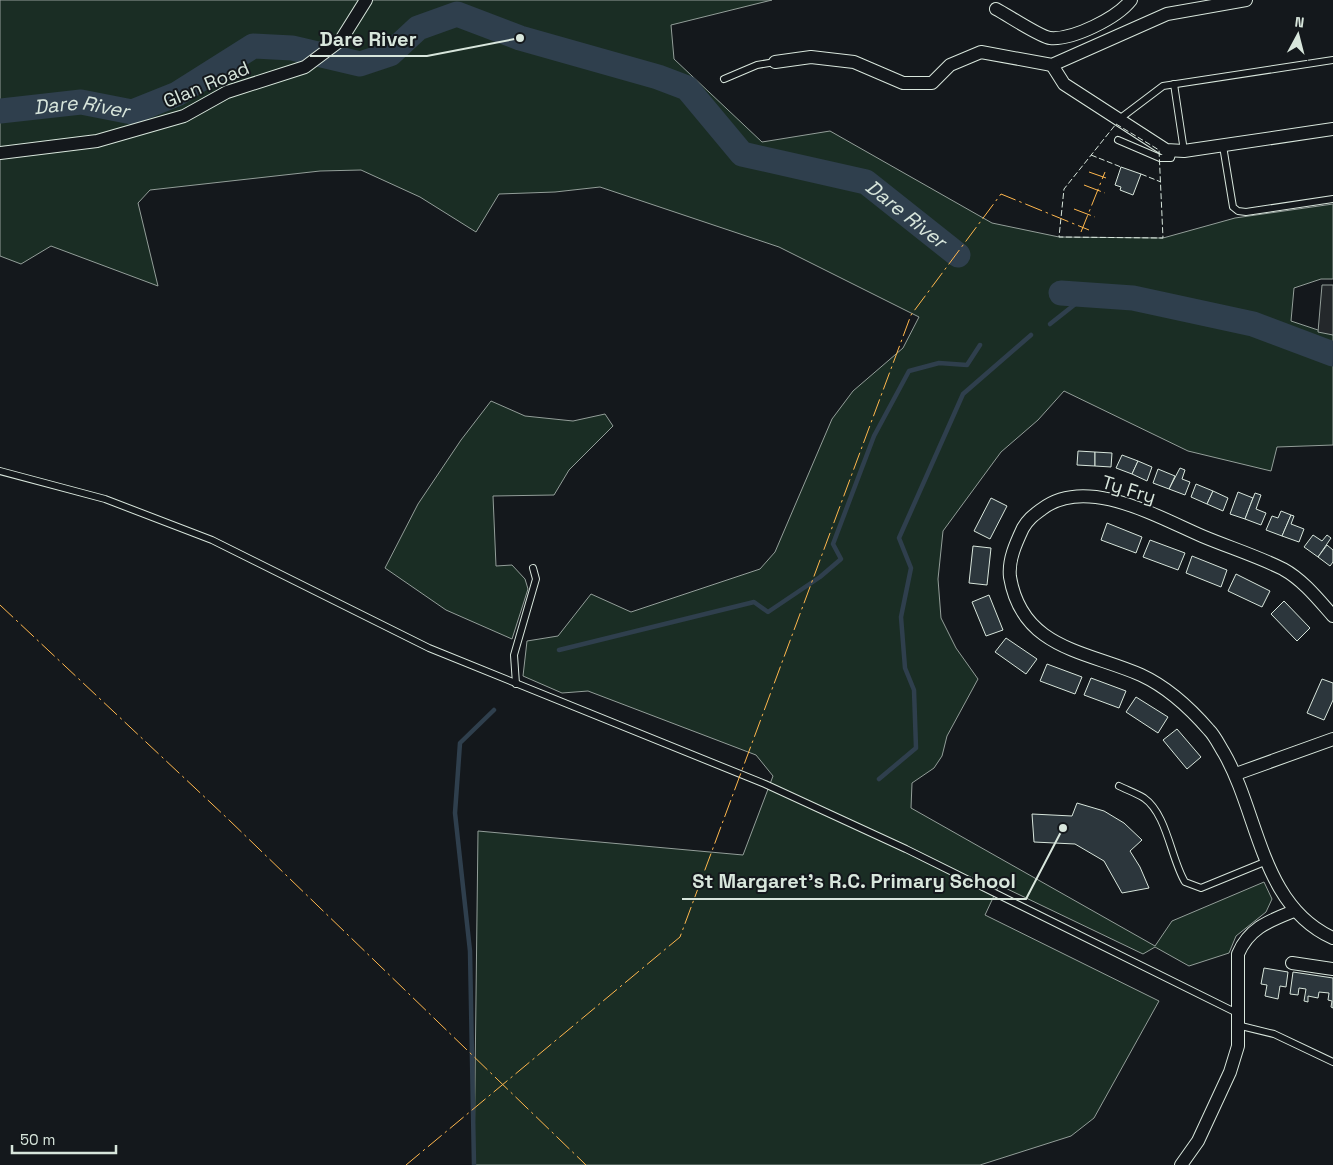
<svg xmlns="http://www.w3.org/2000/svg" width="1333" height="1165" viewBox="0 0 1333 1165" font-family="'Space Grotesk',sans-serif">
<style>
.green{fill:#1a2d24;stroke:#939e99}
.parking{fill:#24282b;stroke:#939e99}
.lines{fill:none;stroke-linecap:round;stroke-linejoin:round}
.stream{stroke:#2f3f4d;stroke-width:4.5}
.river{stroke:#2f3f4d;stroke-width:25}
.building{fill:#2c363c;stroke:#d8e6dc}
.lane-casing{stroke:#d8e6dc;stroke-width:8}
.street-casing{stroke:#d8e6dc;stroke-width:14}
.lane{stroke:#14181c;stroke-width:6}
.street{stroke:#14181c;stroke-width:12}
.fence{stroke:#d8e6dc;stroke-width:1;stroke-dasharray:6 2.5;stroke-linecap:butt}
.power{stroke:#ffb74d;stroke-width:1;stroke-dasharray:18 4 2.5 4;stroke-linecap:butt}
.labels{text-anchor:middle;stroke-width:4;stroke-linejoin:round;paint-order:stroke}
.street-label{font-size:19px;fill:#d8e6dc;stroke:#14181c}
.water-label{font-size:20px;font-style:italic;fill:#d8e6dc;stroke:#14181c}
.leader{fill:none;stroke:#d8e6dc;stroke-width:2}
.callout-dot{fill:#d8e6dc;stroke:#14181c;stroke-width:2}
.callout-label{font-size:20px;text-anchor:middle;font-weight:bold;fill:#d8e6dc;stroke:#14181c;stroke-width:4;stroke-linejoin:round;paint-order:stroke}
</style>
<rect width="100%" height="100%" fill="#14181c"/>
<!-- green -->
<g class="green">
<path d="M 0,0 L 772,0 L 671,25 L 674,59 L 762,142 L 830,131 L 992,223 L 1059,237 L 1163,238 L 1235,218 L 1333,204 L 1333,279 L 1321,279 L 1294,288 L 1291,321 L 1333,335 L 1333,445 L 1277,447 L 1271,471 L 1188,451 L 1064,391 L 1038,420 L 1001,452 L 943,531 L 938,579 L 941,618 L 956,648 L 978,679 L 947,736 L 942,756 L 934,768 L 912,783 L 911,808 L 1155,946 L 1172,921 L 1264,882 L 1272,899 L 1266,912 L 1236,936 L 1229,953 L 1189,966 L 1155,947 L 1143,954 L 999,885 L 985,915 L 1159,1001 L 1094,1118 L 1071,1136 L 980,1165 L 474,1165 L 478,831 L 743,855 L 773,776 L 756,755 L 588,691 L 562,693 L 523,676 L 527,641 L 558,636 L 591,594 L 631,612 L 760,569 L 775,552 L 832,419 L 853,391 L 903,348 L 919,317 L 779,247 L 600,187 L 555,192 L 499,194 L 476,232 L 420,197 L 361,170 L 320,171 L 150,190 L 138,203 L 158,286 L 51,246 L 21,264 L 0,256 Z"/>
<path d="M 491,401 L 525,416 L 573,421 L 605,414 L 613,426 L 569,470 L 554,495 L 493,496 L 496,566 L 512,565 L 525,579 L 528,589 L 512,639 L 446,610 L 385,568 L 418,504 L 461,440 Z"/>
</g>
<!-- parking -->
<path class="parking" d="M 1322,285 L 1333,285 L 1333,335 L 1318,332 Z"/>
<g class="lines">
<!-- stream -->
<g class="stream">
<path d="M 1050,324 L 1088,294"/>
<path d="M 559,650 L 754,602 L 768,612 L 820,577 L 841,559 L 833,544 L 874,436 L 909,371 L 939,363 L 967,365 L 980,345"/>
<path d="M 879,779 L 916,748 L 914,690 L 905,668 L 901,617 L 911,568 L 899,538 L 963,394 L 1031,335"/>
<path d="M 474,1165 L 470,951 L 455,813 L 460,743 L 494,710"/>
</g>
<!-- river -->
<g class="river">
<path id="s1" d="M 0,111 L 81,102 L 132,112 L 177,94 L 253,46 L 292,48 L 360,64 L 390,54 L 418,28 L 457,14 L 520,38 L 658,77 L 687,88 L 742,154 L 866,182 L 958,255"/>
<path d="M 1061,293 L 1133,298 L 1253,324 L 1333,354"/>
</g>
</g>
<!-- building -->
<g class="building">
<path d="M 1121,167 L 1141,174 L 1133,195 L 1120,190 L 1121,187 L 1115,185 Z"/>
<path d="M 1078,451 L 1095,452 L 1095,466 L 1077,465 Z"/>
<path d="M 1095,452 L 1112,453 L 1111,467 L 1095,466 Z"/>
<path d="M 1122,455 L 1138,461 L 1132,474 L 1116,468 Z"/>
<path d="M 1138,461 L 1152,467 L 1147,481 L 1132,474 Z"/>
<path d="M 1180,468 L 1185,470 L 1182,479 L 1190,482 L 1185,495 L 1169,489 Z"/>
<path d="M 1158,469 L 1175,476 L 1169,489 L 1153,483 Z"/>
<path d="M 1196,484 L 1213,491 L 1207,504 L 1191,497 Z"/>
<path d="M 1213,491 L 1228,498 L 1223,511 L 1207,504 Z"/>
<path d="M 1238,492 L 1253,498 L 1245,519 L 1230,514 Z"/>
<path d="M 1255,493 L 1261,495 L 1256,509 L 1266,513 L 1261,525 L 1245,519 Z"/>
<path d="M 991,498 L 1007,506 L 990,539 L 974,531 Z"/>
<path d="M 1281,511 L 1291,515 L 1282,536 L 1266,530 L 1272,516 L 1278,518 Z"/>
<path d="M 1291,515 L 1294,516 L 1291,524 L 1304,529 L 1299,542 L 1282,536 Z"/>
<path d="M 1107,523 L 1142,537 L 1136,553 L 1101,540 Z"/>
<path d="M 1313,535 L 1322,541 L 1327,535 L 1331,538 L 1318,557 L 1304,547 Z"/>
<path d="M 1150,540 L 1185,553 L 1178,570 L 1143,557 Z"/>
<path d="M 1327,545 L 1333,550 L 1333,562 L 1330,566 L 1318,557 Z"/>
<path d="M 973,546 L 991,548 L 987,585 L 969,583 Z"/>
<path d="M 1192,556 L 1227,570 L 1221,587 L 1186,573 Z"/>
<path d="M 1236,574 L 1270,591 L 1262,607 L 1228,591 Z"/>
<path d="M 989,595 L 1003,630 L 986,636 L 972,602 Z"/>
<path d="M 1284,601 L 1310,628 L 1297,641 L 1271,614 Z"/>
<path d="M 1006,638 L 1037,659 L 1026,674 L 995,652 Z"/>
<path d="M 1047,664 L 1082,677 L 1075,694 L 1040,681 Z"/>
<path d="M 1091,678 L 1126,691 L 1119,708 L 1084,695 Z"/>
<path d="M 1322,679 L 1333,683 L 1333,700 L 1324,720 L 1307,713 Z"/>
<path d="M 1136,697 L 1168,717 L 1158,733 L 1126,712 Z"/>
<path d="M 1177,729 L 1201,757 L 1187,769 L 1163,740 Z"/>
<path d="M 1077,803 L 1104,811 L 1124,823 L 1142,840 L 1130,851 L 1140,867 L 1149,888 L 1122,893 L 1104,861 L 1075,844 L 1034,842 L 1032,814 L 1072,816 Z"/>
<path d="M 1264,968 L 1288,972 L 1286,987 L 1280,986 L 1278,999 L 1265,996 L 1267,985 L 1261,984 Z"/>
<path d="M 1293,972 L 1333,978 L 1333,1008 L 1331,1007 L 1332,1001 L 1328,1000 L 1329,993 L 1319,992 L 1318,998 L 1308,996 L 1308,1002 L 1304,1001 L 1306,989 L 1299,988 L 1298,995 L 1290,994 Z"/>
</g>
<g class="lines">
<defs>
<g id="lane">
<path d="M 724,79 L 757,65 L 775,62"/>
<path d="M 1174,84 L 1184,151"/>
<path d="M 1118,120 L 1163,86 L 1333,60"/>
<path d="M 1118,140 L 1160,158 L 1171,158 L 1173,151"/>
<path d="M 1223,146 L 1233,207 L 1238,211 L 1246,212 L 1333,199"/>
<path d="M 0,471 L 105,499 L 212,540 L 429,648 L 765,784 L 906,849 L 1237,1013"/>
<path d="M 516,684 L 514,655 L 536,579 L 533,568"/>
<path d="M 1119,786 C 1127,790 1136,793 1144,798 C 1167,814 1171,859 1185,882 L 1201,888 L 1267,861"/>
<path d="M 1237,1025 L 1274,1034 L 1333,1062"/>
</g>
<g id="street">
<path d="M 996,9 C 1006,14 1040,37 1050,38 C 1073,40 1117,18 1131,0"/>
<path d="M 775,62 L 811,57 L 854,62 L 903,83 L 932,83 L 950,65 L 981,52 L 1052,65 L 1167,14 L 1246,0"/>
<path d="M 1052,65 L 1064,84 L 1166,150 L 1184,151 L 1333,129"/>
<path d="M 0,153 L 97,141 L 184,116 L 227,92 L 305,67 L 341,40 L 366,0"/>
<path d="M 1333,616 C 1318,599 1303,580 1283,569 C 1257,556 1228,547 1202,536 C 1158,517 1086,475 1042,509 C 1034,515 1028,519 1023,528 C 1016,543 1008,560 1010,577 C 1022,649 1086,651 1141,675 C 1167,687 1190,708 1209,730 C 1215,736 1219,745 1224,753 C 1259,814 1261,906 1333,938"/>
<path d="M 1236,774 L 1333,739"/>
<path d="M 1292,963 L 1333,969"/>
<path d="M 1181,1165 L 1198,1141 L 1230,1072 L 1238,1046 L 1238,954 C 1249,928 1269,921 1294,911"/>
</g>
</defs>
<!-- lane casing -->
<use href="#lane" class="lane-casing"/>
<!-- street casing -->
<use href="#street" class="street-casing"/>
<!-- lane -->
<use href="#lane" class="lane"/>
<!-- street -->
<use href="#street" class="street"/>
<!-- fence -->
<g class="fence">
<path d="M 1116,124 L 1159,150 L 1163,238 L 1059,237 L 1064,189 Z"/>
<path d="M 1091,155 L 1121,167"/>
<path d="M 1141,174 L 1161,182"/>
</g>
<!-- power -->
<g class="power">
<path d="M 1089,172 L 1109,179"/>
<path d="M 1084,185 L 1105,193"/>
<path d="M 1074,209 L 1095,217"/>
<path d="M 1081,232 L 1105,172"/>
<path d="M 0,605 L 228,819 L 586,1165"/>
<path d="M 406,1165 L 680,937 L 911,315 L 1001,194 L 1089,230"/>
</g>
</g>
<g class="labels">
<!-- street labels -->
<g class="street-label">
<text transform="translate(206 84) rotate(-23)" y="7">Glan Road</text>
<text transform="translate(1129 489) rotate(17)" y="7">Ty Fry</text>
</g>
<!-- water labels -->
<g class="water-label">
<text dy="7" stroke="none"><textPath href="#s1" startOffset="82">Dare River</textPath></text>
<text dy="7" stroke="none"><textPath href="#s1" startOffset="998">Dare River</textPath></text>
</g>
</g>
<!-- callouts -->
<path class="leader" d="M520 38L427 56H310M1063 828L1026 899H682"/>
<g class="callout-dot">
<circle cx="520" cy="38" r="5"/>
<circle cx="1063" cy="828" r="5"/>
</g>
<g class="callout-label">
<text x="368" y="46">Dare River</text>
<text x="854" y="888">St Margaret's R.C. Primary School</text>
</g>
<!-- north arrow -->
<g transform="translate(1298 35) rotate(7)" stroke="#14181c" stroke-width="4" paint-order="stroke">
<path d="M0-4L9 19L0 12L-9 19Z" fill="#d8e6dc"/>
<text y="-8" font-size="14" font-weight="bold" text-anchor="middle" fill="#d8e6dc">N</text>
</g>
<!-- scale -->
<path d="M12 1145v8h104v-8" fill="none" stroke="#d8e6dc" stroke-width="2.5"/>
<text x="20" y="1145" font-size="15" fill="#d8e6dc" stroke="#14181c" stroke-width="4" paint-order="stroke">50 m</text>
</svg>
